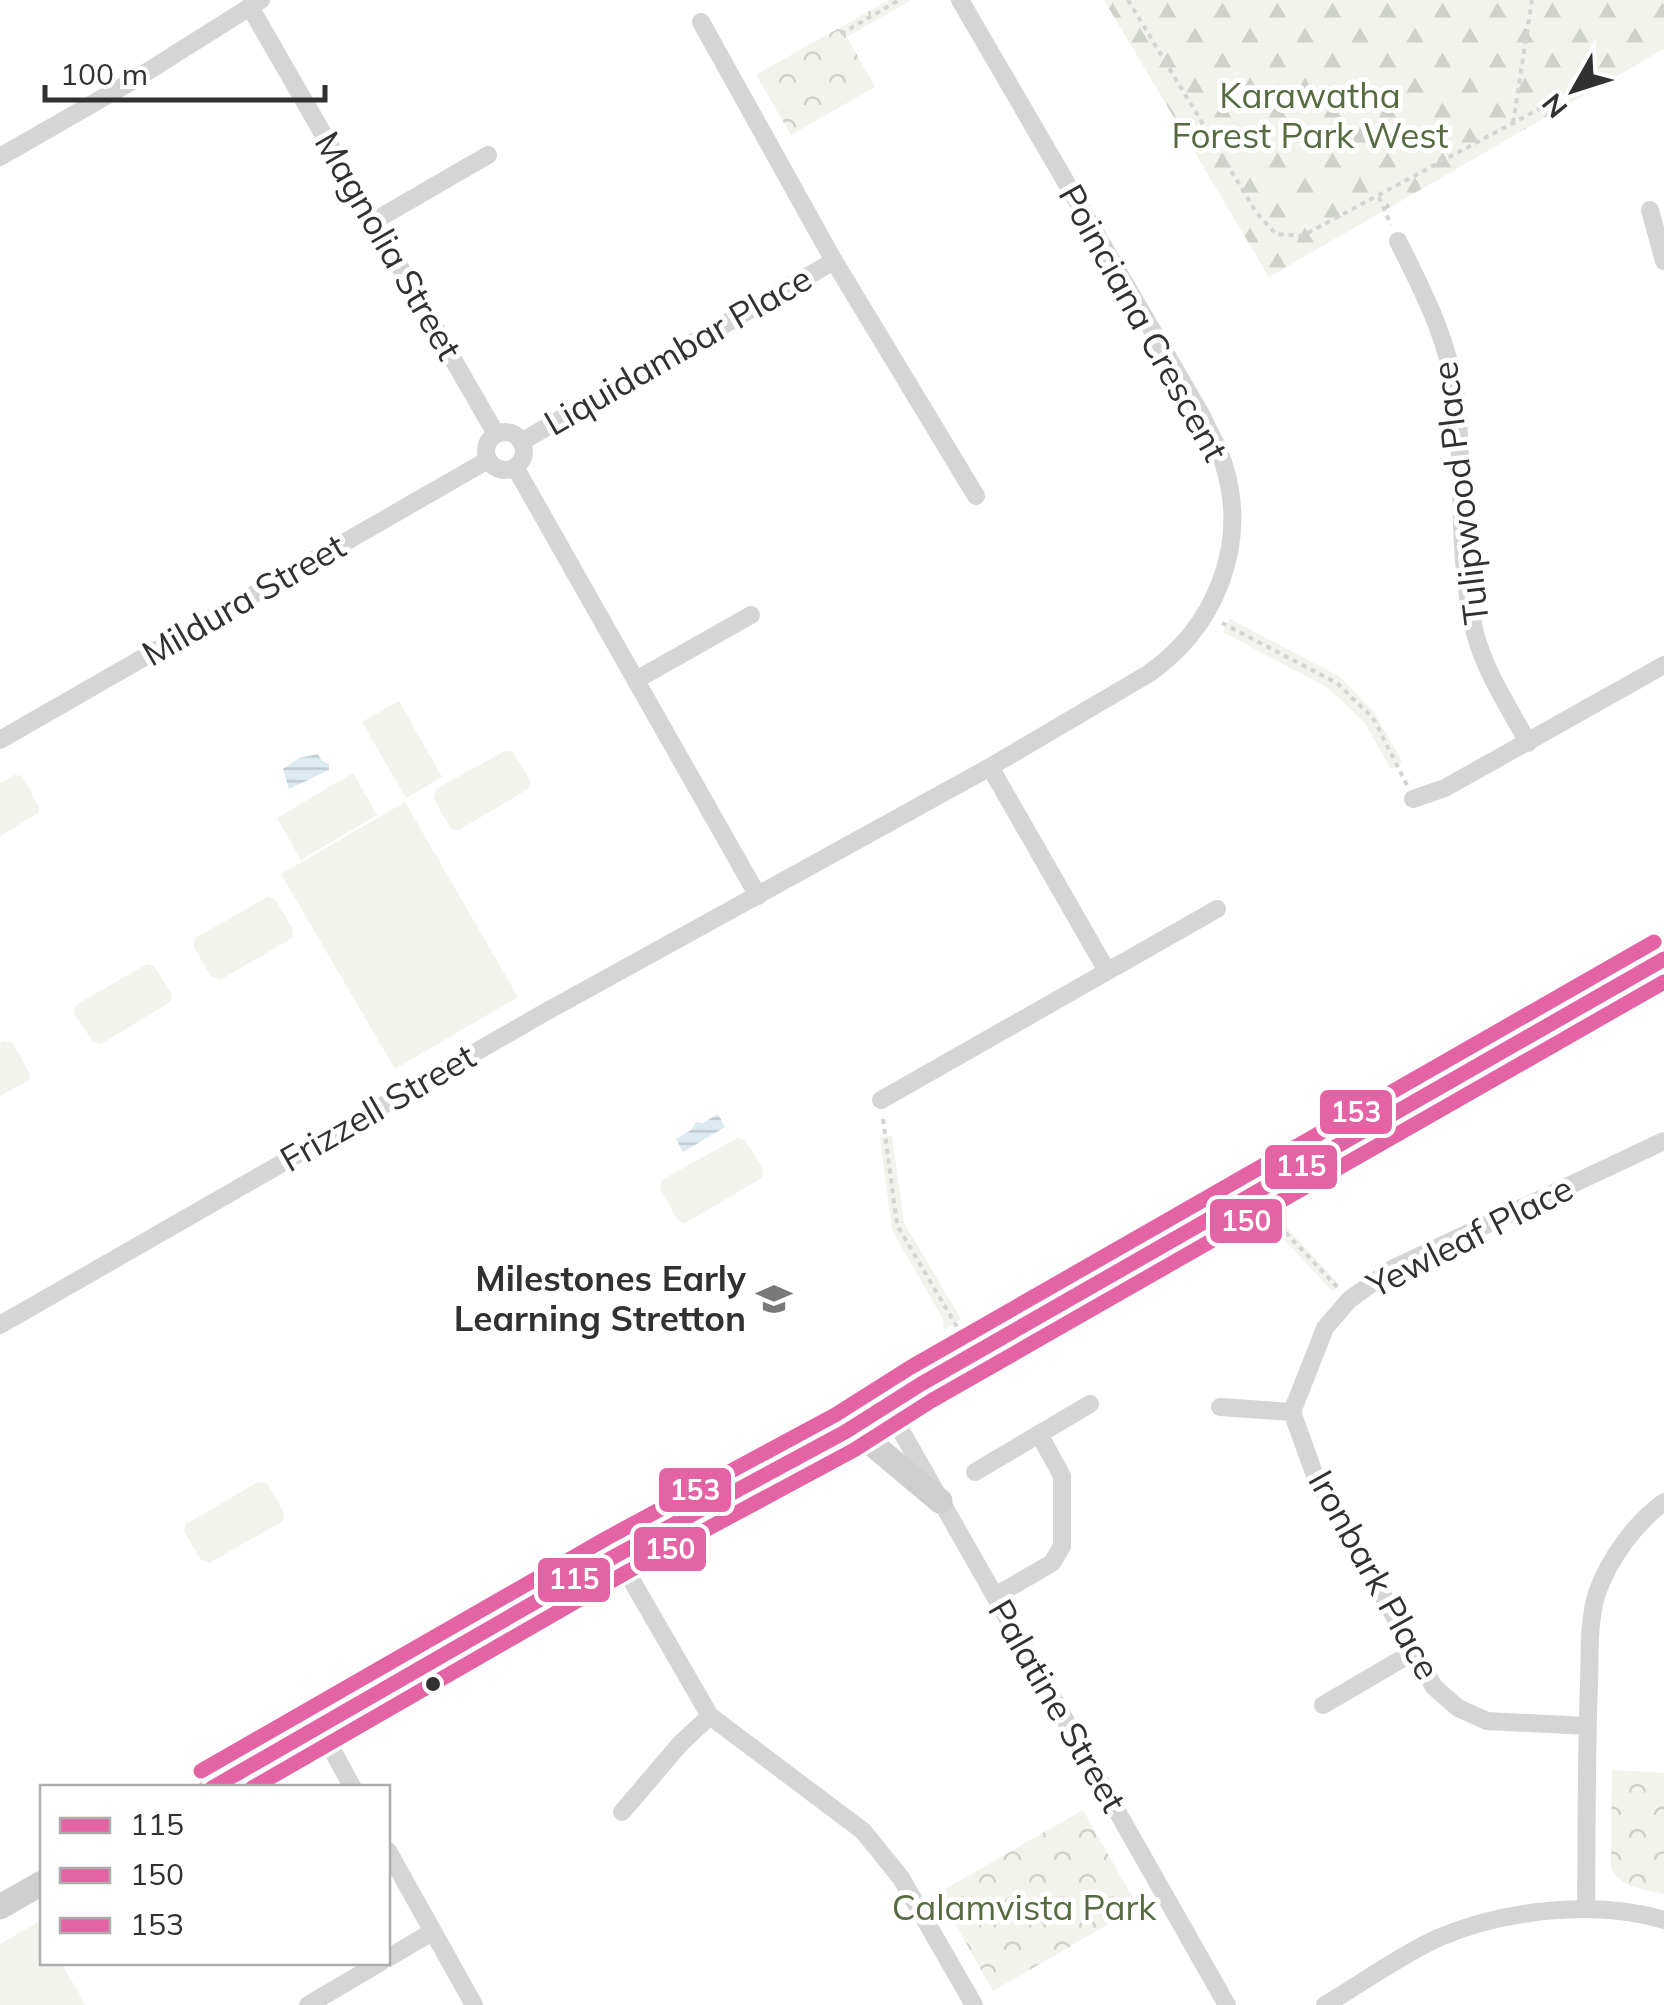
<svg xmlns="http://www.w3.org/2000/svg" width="1664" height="2005" viewBox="0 0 1664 2005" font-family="Mulish,sans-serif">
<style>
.grass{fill:#f1f3ec}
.forest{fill:url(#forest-firs)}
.park{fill:url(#park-crowns)}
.water{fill:url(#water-rules)}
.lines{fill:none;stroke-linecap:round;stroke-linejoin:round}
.path{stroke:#d4d4d4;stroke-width:4;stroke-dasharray:5 5;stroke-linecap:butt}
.street{stroke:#d5d5d5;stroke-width:18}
.secondary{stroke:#cfcfcf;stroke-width:25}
.bus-1-casing{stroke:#fff;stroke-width:22}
.bus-2-casing{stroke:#fff;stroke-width:22}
.bus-3-casing{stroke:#fff;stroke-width:22}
.bus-1{stroke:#e463a4;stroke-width:15}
.bus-2{stroke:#e463a4;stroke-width:15}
.bus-3{stroke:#e463a4;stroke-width:15}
.bus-dot{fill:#313131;stroke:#fff;stroke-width:4}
.labels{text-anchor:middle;stroke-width:10;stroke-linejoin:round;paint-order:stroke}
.park-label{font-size:35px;fill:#576b40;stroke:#fff}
.street-label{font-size:35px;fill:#313131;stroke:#fff}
.poi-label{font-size:35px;font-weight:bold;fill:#313131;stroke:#fff;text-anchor:end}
.line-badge{stroke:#fff;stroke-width:4}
.badge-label{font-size:28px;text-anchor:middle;font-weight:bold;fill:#fff}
</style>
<defs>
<pattern id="forest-firs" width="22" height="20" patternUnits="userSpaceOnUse" patternTransform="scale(2.5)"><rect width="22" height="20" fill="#f1f3ec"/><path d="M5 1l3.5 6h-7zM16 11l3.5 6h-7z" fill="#cfd1cb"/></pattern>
<pattern id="park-crowns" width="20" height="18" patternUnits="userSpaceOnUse" patternTransform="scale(2.5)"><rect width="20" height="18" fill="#f1f3ec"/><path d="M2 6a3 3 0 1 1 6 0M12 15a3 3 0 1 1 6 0" fill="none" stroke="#cfd1cb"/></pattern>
<pattern id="water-rules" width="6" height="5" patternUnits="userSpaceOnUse" patternTransform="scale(2.5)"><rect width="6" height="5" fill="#dcebf2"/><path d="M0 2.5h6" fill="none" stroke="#bdcad0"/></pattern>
</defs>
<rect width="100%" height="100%" fill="#fff"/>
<!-- grass -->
<g class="grass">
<path d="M 1230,619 L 1340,677 L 1374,712 L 1403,763 L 1391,769 L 1364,722 L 1328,688 L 1223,632 Z"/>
<path d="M 399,701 L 442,777 L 406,798 L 362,722 Z"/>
<path d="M 505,751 L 513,752 L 531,782 L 528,789 L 459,830 L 451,829 L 434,799 L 436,789 Z"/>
<path d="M 353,773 L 377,815 L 301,860 L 277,818 Z"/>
<path d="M 14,775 L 22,776 L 39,807 L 38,813 L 0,836 L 0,783 Z"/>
<path d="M 405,802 L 518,997 L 395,1069 L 281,874 Z"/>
<path d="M 268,897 L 275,899 L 293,929 L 292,938 L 220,980 L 211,977 L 194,947 L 195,938 Z"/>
<path d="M 147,964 L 154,966 L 172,995 L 170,1002 L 101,1044 L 93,1042 L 74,1013 L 76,1005 Z"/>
<path d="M 4,1041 L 13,1043 L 30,1075 L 29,1080 L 0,1096 L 0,1043 Z"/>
<path d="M 892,1136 L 904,1223 L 961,1319 L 944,1329 L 942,1317 L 892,1230 L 880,1137 Z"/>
<path d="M 737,1138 L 745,1140 L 763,1168 L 762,1178 L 685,1223 L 678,1220 L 660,1189 L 662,1180 Z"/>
<path d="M 1286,1214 L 1284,1225 L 1340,1285 L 1332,1291 L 1275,1230 L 1267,1225 Z"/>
<path d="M 258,1482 L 267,1483 L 284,1513 L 283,1521 L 209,1563 L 201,1560 L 184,1531 L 186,1524 Z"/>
<path d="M 38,1922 L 42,1930 L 42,1962 L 61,1963 L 86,2005 L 0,2005 L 0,1944 Z"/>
</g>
<!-- forest -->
<path class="forest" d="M 1104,0 L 1664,0 L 1664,49 L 1269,277 Z"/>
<!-- park -->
<g class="park">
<path d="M 889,0 L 911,0 L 847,37 L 875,87 L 791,135 L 756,75 Z"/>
<path d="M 1612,1770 L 1664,1773 L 1664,1894 C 1644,1889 1620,1888 1611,1868 Z"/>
<path d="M 1083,1810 L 1138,1907 L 993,1991 L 938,1893 Z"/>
</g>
<!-- water -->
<g class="water">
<path d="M 318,754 L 322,761 L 329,764 L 329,770 L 289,789 L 283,769 L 299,758 Z"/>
<path d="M 718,1114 L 725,1127 L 683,1152 L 676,1139 L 691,1130 L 696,1122 L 703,1123 Z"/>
</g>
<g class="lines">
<!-- path -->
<g class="path">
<path d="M 1128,0 L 1256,212 L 1276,234 L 1302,236 L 1582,86"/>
<path d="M 841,34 L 899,0"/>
<path d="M 1513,123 L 1532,0"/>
<path d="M 1379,197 L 1391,225"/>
<path d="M 1222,623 L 1337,683 L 1373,718 L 1407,785"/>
<path d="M 883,1119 L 897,1225 L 960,1332"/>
<path d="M 1272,1218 L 1339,1289"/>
<path d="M 644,1569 L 674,1551"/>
<path d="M 349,1738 L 614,1586"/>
</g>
<!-- street -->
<g class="street">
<path d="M 250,7 L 496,434"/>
<path d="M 701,22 L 834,261 L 976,496"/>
<path d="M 0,157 L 134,80 L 261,0"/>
<path d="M 1650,210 L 1664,261"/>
<path d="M 374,221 L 488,155"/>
<path d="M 1398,241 C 1423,291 1449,341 1456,398 C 1465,475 1456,557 1475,633 C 1485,672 1509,707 1528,743"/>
<circle cx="505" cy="451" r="19"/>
<path d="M 521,442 L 834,261"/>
<path d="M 515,467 L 758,896"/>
<path d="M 636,680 L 751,615"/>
<path d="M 0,740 L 488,460"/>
<path d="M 990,767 L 1107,971"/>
<path d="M 1413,799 L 1445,788 L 1664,665"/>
<path d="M 881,1100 L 1217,909"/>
<path d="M 0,1325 L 542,1014 L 990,767 L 1148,674 C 1215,628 1249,545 1224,465 C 1219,448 1209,432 1202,416 L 960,0"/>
<path d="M 887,1406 L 1227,2005"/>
<path d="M 1220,1407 L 1292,1412"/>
<path d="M 975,1472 L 1090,1404"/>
<path d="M 617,1555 L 710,1716 L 863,1831 L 901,1878 L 974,2005"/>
<path d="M 995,1596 L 1052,1563 L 1062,1546 L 1062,1476 L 1039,1434"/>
<path d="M 1323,1705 L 1412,1653"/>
<path d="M 319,1726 L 353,1788"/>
<path d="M 1587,1726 L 1487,1721 L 1458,1708 L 1434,1687 L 1314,1473 L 1292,1412 L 1325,1328 L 1349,1300 L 1392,1269 L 1664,1141"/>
<path d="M 622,1812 L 680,1744 L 710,1716"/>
<path d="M 388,1851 L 474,2005"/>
<path d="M 1586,1908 C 1587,1834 1586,1759 1589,1685 C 1590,1656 1588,1621 1597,1593 C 1609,1559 1635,1523 1664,1502"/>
<path d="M 388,1958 L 432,1932"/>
<path d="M 308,2005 L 381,1962"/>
<path d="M 1325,2005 C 1362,1983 1399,1956 1438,1938 C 1503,1910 1596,1899 1664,1920"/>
</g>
<!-- secondary -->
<g class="secondary">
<path d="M 845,1432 L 865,1438 L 940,1501"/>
<path d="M 211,1788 L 617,1555 L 845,1432 L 921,1384 L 1664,959"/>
<path d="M 0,1907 L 42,1883"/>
</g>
<defs>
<path id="bus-1" d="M 212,1788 L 617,1555 L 845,1432 L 921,1384 L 1664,959"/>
<path id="bus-2" d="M 252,1788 L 627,1572 L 854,1450 L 931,1401 L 1664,982"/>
<path id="bus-3" d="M 201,1771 L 607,1538 L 835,1415 L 911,1367 L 1654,942"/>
</defs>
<!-- bus-1 casing -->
<use href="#bus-1" class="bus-1-casing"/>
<!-- bus-2 casing -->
<use href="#bus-2" class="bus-2-casing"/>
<!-- bus-3 casing -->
<use href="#bus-3" class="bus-3-casing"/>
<!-- bus-1 -->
<use href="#bus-1" class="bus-1"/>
<!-- bus-2 -->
<use href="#bus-2" class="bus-2"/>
<!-- bus-3 -->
<use href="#bus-3" class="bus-3"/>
</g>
<!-- icons -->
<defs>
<symbol id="school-bare" viewBox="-9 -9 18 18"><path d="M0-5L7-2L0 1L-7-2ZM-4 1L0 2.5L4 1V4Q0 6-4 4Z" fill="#797979" stroke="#fff" stroke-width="2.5" paint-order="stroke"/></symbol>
</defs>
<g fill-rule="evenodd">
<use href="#school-bare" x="749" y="1274" width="50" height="50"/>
</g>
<!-- markers -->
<circle class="bus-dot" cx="433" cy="1684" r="9"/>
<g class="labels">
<!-- park labels -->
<g class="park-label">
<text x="1310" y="108">Karawatha<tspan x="1310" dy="40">Forest Park West</tspan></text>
<text x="1024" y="1920">Calamvista Park</text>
</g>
<!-- street labels -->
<g class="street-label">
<text transform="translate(388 246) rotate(60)" y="12">Magnolia Street</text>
<text transform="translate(1143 323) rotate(61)" y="12">Poinciana Crescent</text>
<text transform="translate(678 351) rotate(-30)" y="12">Liquidambar Place</text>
<text transform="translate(1461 493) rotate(-97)" y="12">Tulipwood Place</text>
<text transform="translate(244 600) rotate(-30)" y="12">Mildura Street</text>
<text transform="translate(378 1108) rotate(-30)" y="12">Frizzell Street</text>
<text transform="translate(1470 1237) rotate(-27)" y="12">Yewleaf Place</text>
<text transform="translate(1374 1575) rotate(61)" y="12">Ironbark Place</text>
<text transform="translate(1057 1706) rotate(60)" y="12">Palatine Street</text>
</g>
<!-- poi labels -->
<g class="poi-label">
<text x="746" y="1291">Milestones Early<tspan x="746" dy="40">Learning Stretton</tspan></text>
</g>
</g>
<g class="line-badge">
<rect x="1318" y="1088" width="76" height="48" rx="10" fill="#e463a4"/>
<rect x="1263" y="1143" width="76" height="48" rx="10" fill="#e463a4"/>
<rect x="1208" y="1197" width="76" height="48" rx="10" fill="#e463a4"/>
<rect x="657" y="1466" width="76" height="48" rx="10" fill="#e463a4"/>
<rect x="632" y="1525" width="76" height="48" rx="10" fill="#e463a4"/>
<rect x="536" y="1556" width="76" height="48" rx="10" fill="#e463a4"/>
</g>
<g class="badge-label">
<text x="1356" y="1122">153</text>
<text x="1301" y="1176">115</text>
<text x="1246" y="1231">150</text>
<text x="695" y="1500">153</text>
<text x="670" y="1559">150</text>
<text x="574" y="1589">115</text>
</g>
<!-- legend -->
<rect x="40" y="1785" width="350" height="180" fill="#ffffff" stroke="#adadad" stroke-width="2.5"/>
<rect x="60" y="1818" width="50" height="15" fill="#e463a4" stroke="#adadad" stroke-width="2.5"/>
<text x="130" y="1835" font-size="30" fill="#313131">115</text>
<rect x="60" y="1868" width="50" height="15" fill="#e463a4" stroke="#adadad" stroke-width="2.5"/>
<text x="130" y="1885" font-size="30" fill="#313131">150</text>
<rect x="60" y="1918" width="50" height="15" fill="#e463a4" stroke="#adadad" stroke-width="2.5"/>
<text x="130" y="1935" font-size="30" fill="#313131">153</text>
<!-- north arrow -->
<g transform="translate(1574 90) rotate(231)" stroke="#ffffff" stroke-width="8" paint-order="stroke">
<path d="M0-8L18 38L0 25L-18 38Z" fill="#313131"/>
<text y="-15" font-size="28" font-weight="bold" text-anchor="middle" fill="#313131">N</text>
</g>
<!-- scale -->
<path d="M45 85v15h280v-15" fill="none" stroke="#313131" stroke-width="5"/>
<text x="60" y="85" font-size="30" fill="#313131" stroke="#ffffff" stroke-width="8" paint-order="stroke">100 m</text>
</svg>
